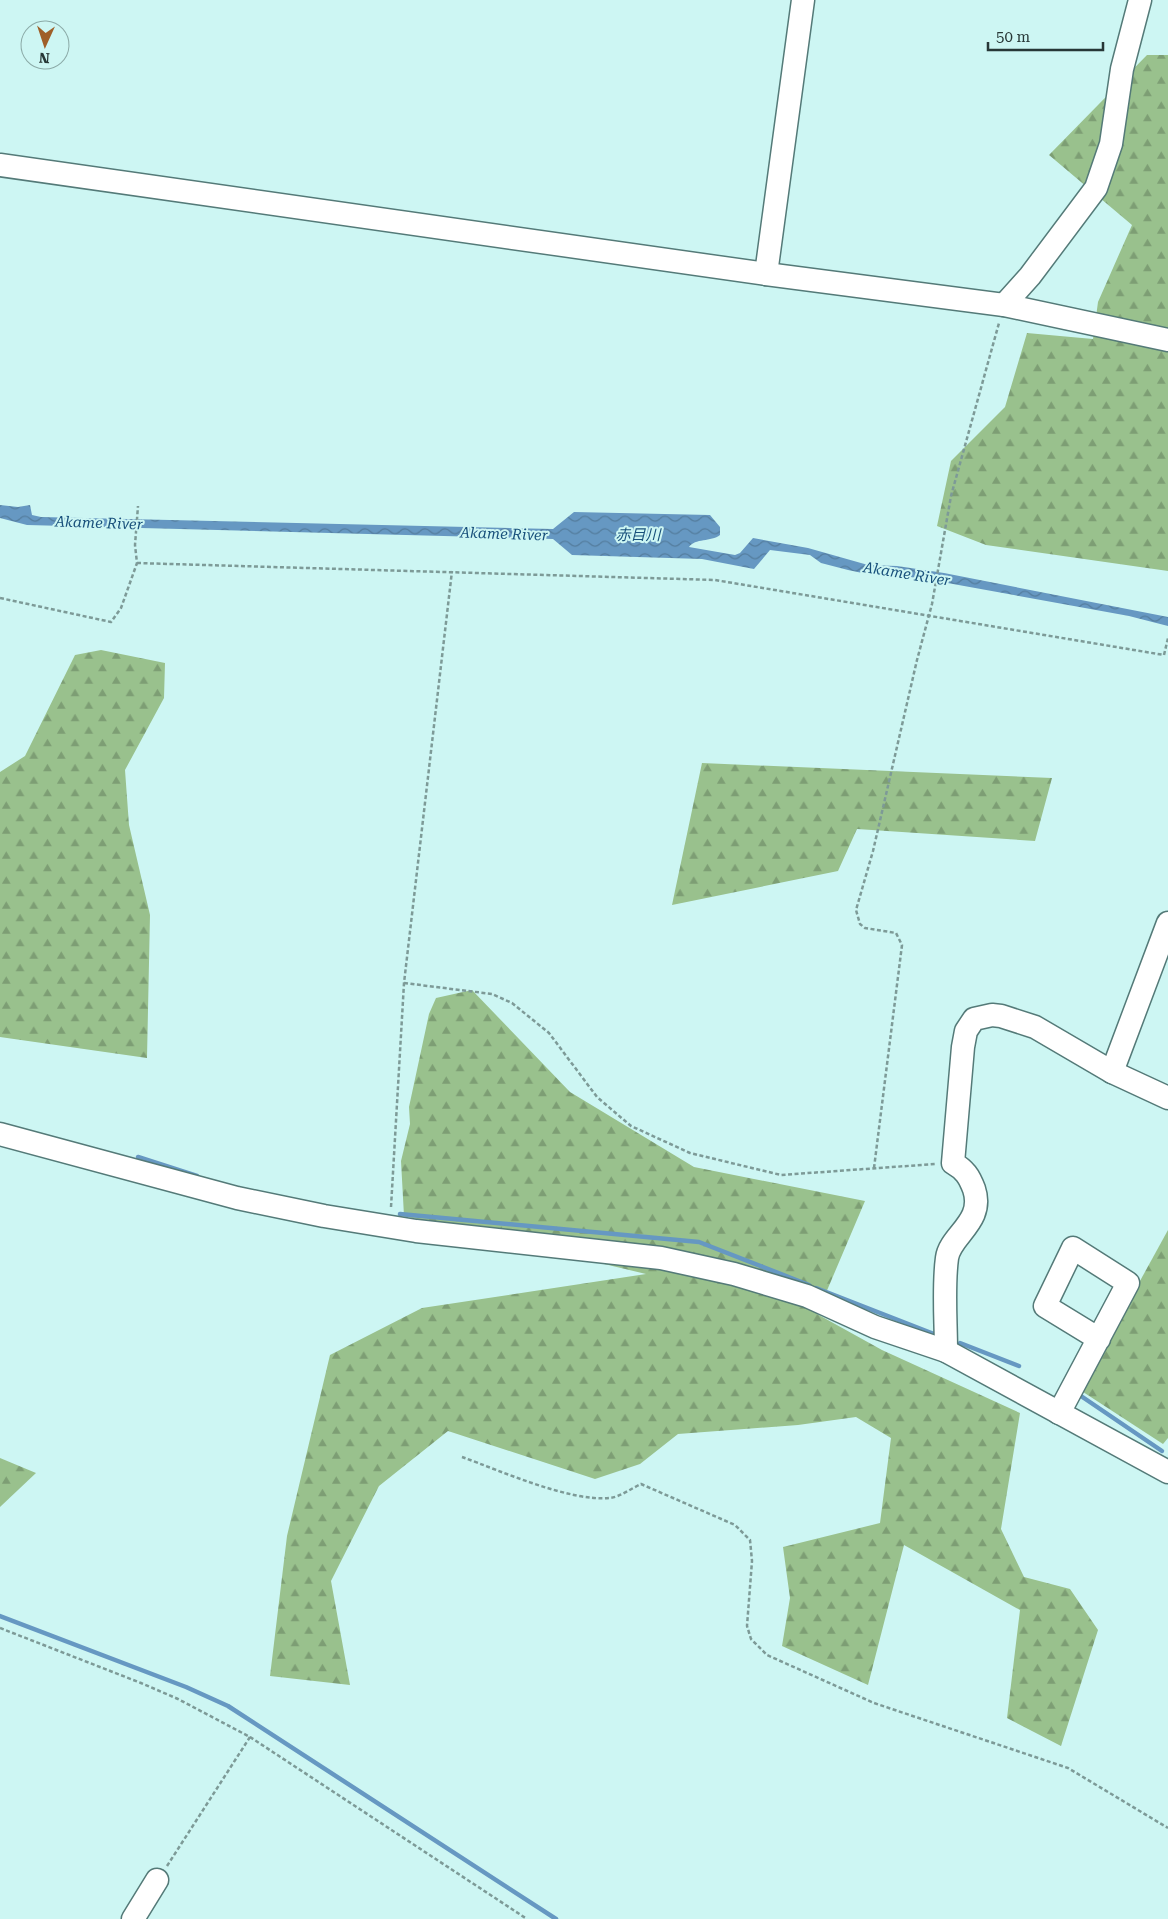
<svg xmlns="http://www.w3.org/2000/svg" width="1168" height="1919" viewBox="0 0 1168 1919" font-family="'Roboto Serif','Noto Sans JP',serif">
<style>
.forest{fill:url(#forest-firs)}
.water{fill:url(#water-waves)}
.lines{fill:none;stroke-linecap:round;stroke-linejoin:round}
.stream{stroke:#6698c2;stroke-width:4.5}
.minor-casing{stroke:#547a78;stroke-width:25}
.path{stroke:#7d9a97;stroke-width:2.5;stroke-dasharray:4 2.5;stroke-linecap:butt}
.minor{stroke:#fff;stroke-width:22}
.labels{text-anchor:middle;stroke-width:4;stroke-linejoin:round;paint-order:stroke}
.water-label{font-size:15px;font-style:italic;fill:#18507b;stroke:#cdf6f3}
</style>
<defs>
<pattern id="forest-firs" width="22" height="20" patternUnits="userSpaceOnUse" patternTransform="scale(1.25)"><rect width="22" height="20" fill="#99c18d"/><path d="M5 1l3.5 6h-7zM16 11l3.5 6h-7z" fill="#7d9e74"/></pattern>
<pattern id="water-waves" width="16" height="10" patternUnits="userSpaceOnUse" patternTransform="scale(1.25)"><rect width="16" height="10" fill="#6698c2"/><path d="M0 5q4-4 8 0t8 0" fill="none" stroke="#547d9e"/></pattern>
</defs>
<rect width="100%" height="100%" fill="#cdf6f3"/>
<!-- forest -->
<g class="forest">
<path d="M 1147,55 L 1168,55 L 1168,571 L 986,545 L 937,526 L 951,461 L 1005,407 L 1027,333 L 1093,339 L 1098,302 L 1132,225 L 1049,155 Z"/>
<path d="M 101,650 L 165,663 L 164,698 L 125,770 L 129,825 L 150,915 L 147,1058 L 0,1037 L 0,772 L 25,756 L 75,655 Z"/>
<path d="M 702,763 L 1052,778 L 1035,841 L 857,829 L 838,871 L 672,905 Z"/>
<path d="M 472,990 L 570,1092 L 694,1167 L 865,1201 L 817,1314 L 882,1350 L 1020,1413 L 1001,1529 L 1024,1577 L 1070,1589 L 1098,1630 L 1061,1746 L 1007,1718 L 1020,1610 L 904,1545 L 868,1685 L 782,1646 L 790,1598 L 783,1547 L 880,1523 L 891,1438 L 856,1417 L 798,1425 L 678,1434 L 640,1464 L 595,1479 L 448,1431 L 379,1486 L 331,1581 L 350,1685 L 270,1676 L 287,1536 L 330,1355 L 422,1308 L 646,1274 L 404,1216 L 401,1161 L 410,1124 L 409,1107 L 429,1014 L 436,998 Z"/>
<path d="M 1168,1230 L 1168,1438 L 1163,1444 L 1080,1390 Z"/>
<path d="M 0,1458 L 36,1473 L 0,1507 Z"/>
</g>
<!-- water -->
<path class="water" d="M 0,505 L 18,507 L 30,505 L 32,515 L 41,517 L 553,529 L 574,512 L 710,515 L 720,527 L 720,535 C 711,542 695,538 689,547 L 735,555 L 740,553 L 753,538 L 808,548 L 868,565 L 897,566 L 944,573 L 1168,617 L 1168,626 L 1129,616 L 942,582 L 891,574 L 867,574 L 848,570 L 821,563 L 810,555 L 770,550 L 754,569 L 702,559 L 572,555 L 553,539 L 27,525 L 0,518 Z"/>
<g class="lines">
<!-- stream -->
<g class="stream">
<path d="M 138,1157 L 197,1176"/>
<path d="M 400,1214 L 699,1242 L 809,1285"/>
<path d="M 816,1288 L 934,1334"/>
<path d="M 960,1343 L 1019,1366"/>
<path d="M 1078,1394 L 1162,1451"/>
<path d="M 0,1616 L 186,1687 L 228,1706 L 556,1919"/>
</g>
<defs>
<g id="minor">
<path d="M 0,165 L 766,274 L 1004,305 L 1168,340"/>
<path d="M 766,274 L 803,0"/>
<path d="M 1004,305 L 1030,276 L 1096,188 L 1111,144 L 1122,69 L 1140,0"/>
<path d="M 1112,1072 L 1168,923"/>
<path d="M 0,1134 L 237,1198 L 324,1216 L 416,1231 L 661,1258 L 734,1274 L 807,1296 L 875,1327 L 946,1351 L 1168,1472"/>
<path d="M 946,1351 C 946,1322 943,1287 947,1258 C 950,1235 985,1222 974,1189 C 969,1176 965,1170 953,1163 L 963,1047 L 966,1031 L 974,1019 L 992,1015 L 1001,1016 L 1035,1027 L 1112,1072 L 1168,1098"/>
<path d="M 1059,1413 L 1128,1283 L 1073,1248 L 1045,1306 L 1099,1339"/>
<path d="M 133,1919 L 157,1880"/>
</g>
</defs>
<!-- minor casing -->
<use href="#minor" class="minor-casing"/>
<!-- path -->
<g class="path">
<path d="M 137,563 L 715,580 L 1164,655 L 1168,638"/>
<path d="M 0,598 L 111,622 L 121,608 L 137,563 L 135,545 L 138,506"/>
<path d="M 404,983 L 492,994 L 512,1003 L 549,1033 L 597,1097 L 631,1126 L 690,1153 L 781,1175 L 935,1164"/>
<path d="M 874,1168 L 902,945 L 896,933 L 865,928 L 860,924 L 856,910 L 873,851 L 917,660 L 932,604 L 951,496 L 999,323"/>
<path d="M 391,1207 L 404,983 L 452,571"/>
<path d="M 462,1457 C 501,1471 570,1502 610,1498 C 620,1497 632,1488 641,1484 L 735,1525 L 750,1540 L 752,1561 L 747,1626 L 751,1639 L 767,1655 L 874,1703 L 1068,1768 L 1168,1828"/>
<path d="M 0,1628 L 141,1683 L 178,1699 L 250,1737 L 527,1919"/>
<path d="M 167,1866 L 250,1737"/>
</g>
<!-- minor -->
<use href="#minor" class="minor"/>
</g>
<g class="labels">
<!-- water labels -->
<g class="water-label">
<text transform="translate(99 523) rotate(2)" y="5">Akame River</text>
<text transform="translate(504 534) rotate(2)" y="5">Akame River</text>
<text x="638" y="540">赤目川</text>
<text transform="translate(907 574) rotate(9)" y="5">Akame River</text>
</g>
</g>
<!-- north arrow -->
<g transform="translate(45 45) rotate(183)"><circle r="24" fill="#cdf6f3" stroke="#8baaa7"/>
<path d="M0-4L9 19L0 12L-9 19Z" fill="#9f5f28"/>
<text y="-8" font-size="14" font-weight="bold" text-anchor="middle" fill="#273736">N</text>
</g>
<!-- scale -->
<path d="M988 42v8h115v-8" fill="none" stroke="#273736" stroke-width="2.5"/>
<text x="996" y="42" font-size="15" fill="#273736" stroke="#cdf6f3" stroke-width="4" paint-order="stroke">50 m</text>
</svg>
